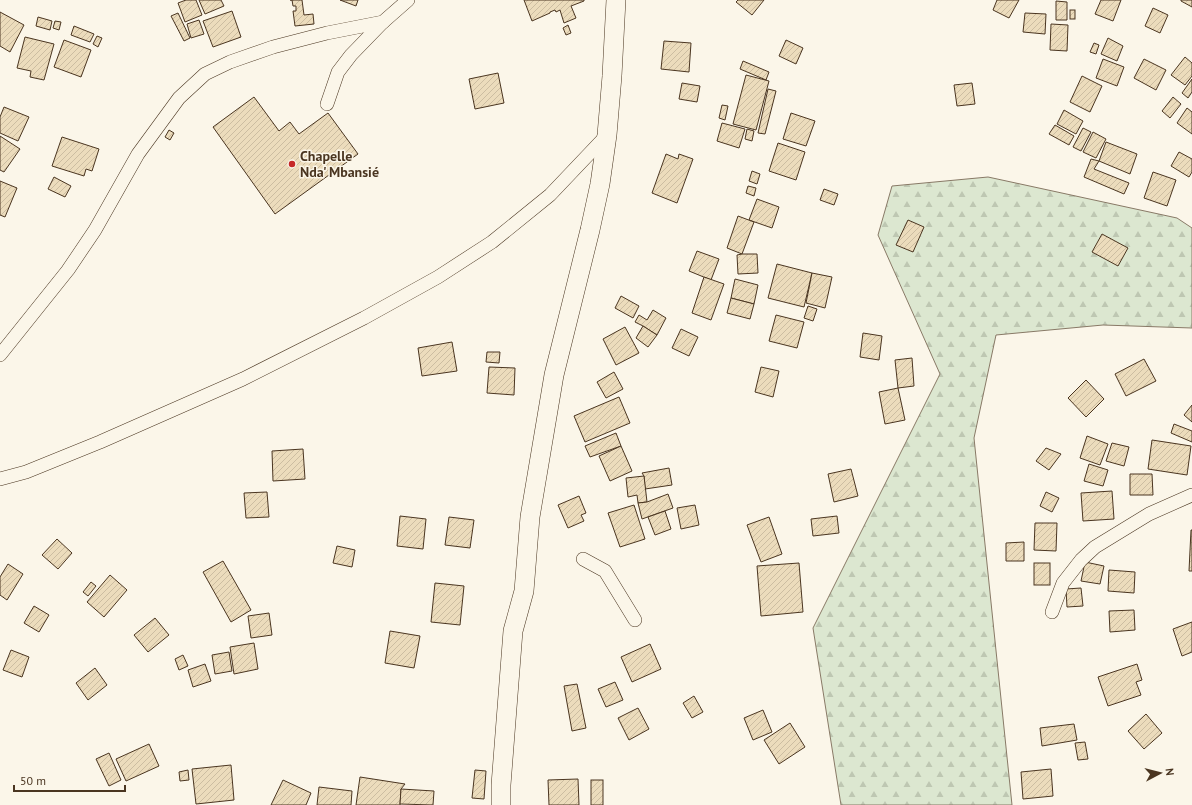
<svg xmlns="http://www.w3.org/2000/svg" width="1192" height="805" viewBox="0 0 1192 805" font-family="'PT Sans',sans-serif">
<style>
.forest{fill:url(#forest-firs);stroke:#887966}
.building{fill:url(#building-hatch);stroke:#4a3520}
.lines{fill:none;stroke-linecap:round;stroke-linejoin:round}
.street-casing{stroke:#4a3520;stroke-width:14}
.secondary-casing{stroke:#4a3520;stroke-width:20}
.street{stroke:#fbf6e9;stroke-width:13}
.secondary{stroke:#fbf6e9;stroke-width:19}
.poi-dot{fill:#c62828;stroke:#fbf6e9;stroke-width:1.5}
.labels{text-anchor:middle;stroke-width:3;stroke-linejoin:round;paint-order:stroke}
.poi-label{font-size:14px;font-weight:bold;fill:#4a3520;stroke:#fbf6e9;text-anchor:start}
</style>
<defs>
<pattern id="forest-firs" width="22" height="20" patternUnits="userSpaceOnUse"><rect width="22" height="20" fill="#dce7d0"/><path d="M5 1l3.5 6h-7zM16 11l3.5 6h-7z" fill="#bec7b2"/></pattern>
<pattern id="building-hatch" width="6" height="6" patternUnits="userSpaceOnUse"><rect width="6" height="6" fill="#ecdcbc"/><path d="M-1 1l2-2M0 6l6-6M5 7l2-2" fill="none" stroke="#ccbda1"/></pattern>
</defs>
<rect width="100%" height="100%" fill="#fbf6e9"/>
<!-- forest -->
<path class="forest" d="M 988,177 L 1177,218 L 1192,228 L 1192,328 L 1103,325 L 996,335 L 974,438 L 1012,805 L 841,805 L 813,628 L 940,374 L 878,235 L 892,186 Z"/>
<!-- building -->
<g class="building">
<path d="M 186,0 L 196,0 L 202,15 L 185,22 L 178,3 Z"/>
<path d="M 199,0 L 221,0 L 224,6 L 205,14 Z"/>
<path d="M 290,0 L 302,0 L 304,15 L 313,14 L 314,24 L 295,26 L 293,11 L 296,11 L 296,6 L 293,6 L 292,0 Z"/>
<path d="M 340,0 L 358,0 L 356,6 Z"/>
<path d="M 524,0 L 584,0 L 584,1 L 571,6 L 576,18 L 564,23 L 560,10 L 556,12 L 555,10 L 550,12 L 550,13 L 532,21 Z"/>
<path d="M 738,0 L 764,0 L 752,15 L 736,2 Z"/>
<path d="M 997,0 L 1019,0 L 1009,18 L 993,10 Z"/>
<path d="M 1101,0 L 1121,0 L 1113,21 L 1095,14 Z"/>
<path d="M 1181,0 L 1192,0 L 1192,7 L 1181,1 Z"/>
<path d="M 1056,1 L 1067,2 L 1067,20 L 1056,20 Z"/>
<path d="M 1153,8 L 1168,15 L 1160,33 L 1145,26 Z"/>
<rect x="1070" y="10" width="5" height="9"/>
<path d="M 232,11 L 241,37 L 213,47 L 203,21 Z"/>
<path d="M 0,12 L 24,25 L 10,52 L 0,46 Z"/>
<path d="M 178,13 L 190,38 L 184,41 L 171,16 Z"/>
<path d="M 1025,13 L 1046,14 L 1045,34 L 1023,32 Z"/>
<path d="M 38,17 L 52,21 L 50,30 L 36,26 Z"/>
<path d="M 199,20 L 204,34 L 191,38 L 187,24 Z"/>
<path d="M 55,21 L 61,22 L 59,30 L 53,28 Z"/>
<path d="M 1051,24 L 1068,25 L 1067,51 L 1050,50 Z"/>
<path d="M 568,25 L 571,33 L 566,35 L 563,28 Z"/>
<path d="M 74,26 L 94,34 L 90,42 L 71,35 Z"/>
<path d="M 97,36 L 102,38 L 98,47 L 93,44 Z"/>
<path d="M 25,37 L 54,44 L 44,80 L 30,77 L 31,71 L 17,68 Z"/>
<path d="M 1108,38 L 1123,46 L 1117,61 L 1101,54 Z"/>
<path d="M 64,40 L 91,50 L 81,77 L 54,67 Z"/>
<path d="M 786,40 L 803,48 L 796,64 L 779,56 Z"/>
<path d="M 664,41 L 691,43 L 689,72 L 661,69 Z"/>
<path d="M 1094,43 L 1099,45 L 1096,54 L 1090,52 Z"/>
<path d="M 1185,57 L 1192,63 L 1192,76 L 1185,85 L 1171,75 Z"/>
<path d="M 1103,59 L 1124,67 L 1117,86 L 1096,78 Z"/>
<path d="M 1144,59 L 1166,70 L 1156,90 L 1134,78 Z"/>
<path d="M 743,61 L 769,72 L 766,80 L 740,69 Z"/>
<path d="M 498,73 L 504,103 L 475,109 L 469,79 Z"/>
<path d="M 746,75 L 769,81 L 756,130 L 733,124 Z"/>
<path d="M 1082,76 L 1102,86 L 1090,112 L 1070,102 Z"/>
<path d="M 1192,79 L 1192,92 L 1188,98 L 1182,93 Z"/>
<path d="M 682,83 L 700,86 L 697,102 L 679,99 Z"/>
<path d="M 972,83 L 975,104 L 957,106 L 954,85 Z"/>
<path d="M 768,89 L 776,91 L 765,134 L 758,133 Z"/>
<path d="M 254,97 L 279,131 L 290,122 L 299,134 L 328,113 L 358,154 L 275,214 L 213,127 Z"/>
<path d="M 1173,97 L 1181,104 L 1170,118 L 1162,111 Z"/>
<path d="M 722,105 L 728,106 L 725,120 L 719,118 Z"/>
<path d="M 4,107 L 29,117 L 18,141 L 0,133 L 0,117 Z"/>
<path d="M 1187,108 L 1192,112 L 1192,134 L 1177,123 Z"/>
<path d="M 1064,110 L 1083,121 L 1076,134 L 1057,124 Z"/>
<path d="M 791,113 L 815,121 L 806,146 L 783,139 Z"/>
<path d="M 722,123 L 745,129 L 739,148 L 717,141 Z"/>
<path d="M 1055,125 L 1074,136 L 1069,145 L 1049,134 Z"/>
<path d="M 1083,128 L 1091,132 L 1081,151 L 1073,147 Z"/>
<path d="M 747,129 L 754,131 L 752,141 L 745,139 Z"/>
<path d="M 169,130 L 174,133 L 170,140 L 165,137 Z"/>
<path d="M 1093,132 L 1106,139 L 1096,158 L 1083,152 Z"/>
<path d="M 0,136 L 20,149 L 4,172 L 0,170 Z"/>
<path d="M 62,137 L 99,149 L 92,171 L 86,169 L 84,176 L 52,166 Z"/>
<path d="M 1106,142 L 1137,154 L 1130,174 L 1099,161 Z"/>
<path d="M 778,143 L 805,152 L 796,180 L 769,171 Z"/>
<path d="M 1179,152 L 1192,159 L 1192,172 L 1189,177 L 1171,166 Z"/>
<path d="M 666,154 L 678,159 L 679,154 L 693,159 L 677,203 L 652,193 Z"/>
<path d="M 1091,159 L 1099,161 L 1094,169 L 1129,183 L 1124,194 L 1084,177 Z"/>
<path d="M 752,171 L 760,174 L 757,184 L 749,181 Z"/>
<path d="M 1153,172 L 1176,180 L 1167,206 L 1144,198 Z"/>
<path d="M 54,177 L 71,186 L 65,197 L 48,189 Z"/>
<path d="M 0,181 L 17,188 L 5,217 L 0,215 Z"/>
<path d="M 748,186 L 756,188 L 754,196 L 746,193 Z"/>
<path d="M 824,189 L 838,194 L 834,205 L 820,200 Z"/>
<path d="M 757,199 L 779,207 L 772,228 L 749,220 Z"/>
<path d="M 738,216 L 754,222 L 742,254 L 727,248 Z"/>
<path d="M 908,220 L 924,227 L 913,252 L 896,245 Z"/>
<path d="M 1102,234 L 1128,248 L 1118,266 L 1092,252 Z"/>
<path d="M 697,251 L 719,259 L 711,280 L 689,271 Z"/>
<path d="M 742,254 L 757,254 L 758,273 L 738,274 L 737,255 Z"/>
<path d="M 777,264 L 812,273 L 804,307 L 768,298 Z"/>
<path d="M 812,273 L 832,277 L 825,308 L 806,303 Z"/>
<path d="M 704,277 L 724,284 L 711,320 L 692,313 Z"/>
<path d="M 735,279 L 758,285 L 754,304 L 731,298 Z"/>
<path d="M 621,296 L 639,306 L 633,318 L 615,308 Z"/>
<path d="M 731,298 L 754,304 L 750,319 L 727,313 Z"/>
<path d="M 808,306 L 817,309 L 813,321 L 804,318 Z"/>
<path d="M 653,310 L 666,318 L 657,335 L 643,326 L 635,322 L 639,315 L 647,320 Z"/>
<path d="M 776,315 L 804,322 L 797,348 L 769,341 Z"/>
<path d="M 643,326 L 657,335 L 648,347 L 636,338 Z"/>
<path d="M 625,327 L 639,353 L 616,365 L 603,339 Z"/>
<path d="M 681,329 L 698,337 L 689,356 L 672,348 Z"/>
<path d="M 863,333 L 882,336 L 879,360 L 860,357 Z"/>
<path d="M 452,342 L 457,371 L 422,376 L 418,348 Z"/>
<path d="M 487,352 L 500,352 L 499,363 L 486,362 Z"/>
<path d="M 912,358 L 914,386 L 898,388 L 895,360 Z"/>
<path d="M 1144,359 L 1156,381 L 1126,396 L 1115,374 Z"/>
<path d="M 489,367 L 515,368 L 514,395 L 487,393 Z"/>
<path d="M 761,367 L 779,371 L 773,397 L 755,392 Z"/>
<path d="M 614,372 L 623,389 L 606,398 L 597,382 Z"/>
<path d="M 1086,380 L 1104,399 L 1086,417 L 1068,398 Z"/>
<path d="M 898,388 L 905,420 L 885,424 L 879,392 Z"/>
<path d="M 619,397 L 630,423 L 585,442 L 574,416 Z"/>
<path d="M 1192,405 L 1192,422 L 1184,415 Z"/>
<path d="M 1174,424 L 1192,431 L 1192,442 L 1171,433 Z"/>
<path d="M 616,433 L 621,446 L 590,457 L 585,446 Z"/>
<path d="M 1087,436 L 1108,444 L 1100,465 L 1080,458 Z"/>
<path d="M 1152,440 L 1191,446 L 1187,475 L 1148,469 Z"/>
<path d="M 1112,443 L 1129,447 L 1124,466 L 1106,461 Z"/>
<path d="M 621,446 L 632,471 L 610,481 L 599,456 Z"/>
<path d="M 1046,448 L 1061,454 L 1049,470 L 1036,461 Z"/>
<path d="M 303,449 L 305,479 L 273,481 L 272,451 Z"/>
<path d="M 1089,464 L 1108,470 L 1103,486 L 1084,481 Z"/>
<path d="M 669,468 L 672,485 L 645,489 L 644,476 L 642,473 Z"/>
<path d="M 851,469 L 858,496 L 834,502 L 828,474 Z"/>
<path d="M 1130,474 L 1152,474 L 1153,495 L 1130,495 Z"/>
<path d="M 644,476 L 647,502 L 638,503 L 637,495 L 628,497 L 626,478 Z"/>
<path d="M 1112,491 L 1114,519 L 1083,521 L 1081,493 Z"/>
<path d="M 267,492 L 269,517 L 246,518 L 244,493 Z"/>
<path d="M 1046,492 L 1059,498 L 1052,512 L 1040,506 Z"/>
<path d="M 668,494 L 673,508 L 642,519 L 638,503 L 647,502 Z"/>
<path d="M 579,496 L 586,513 L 581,515 L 584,521 L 568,528 L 558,505 Z"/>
<path d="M 634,505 L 645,539 L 620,547 L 608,513 Z"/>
<path d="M 695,505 L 699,525 L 681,529 L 677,508 Z"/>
<path d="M 665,511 L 671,529 L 655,535 L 648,517 Z"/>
<path d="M 400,516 L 426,519 L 423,549 L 397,546 Z"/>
<path d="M 837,516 L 839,533 L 813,536 L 811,519 Z"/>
<path d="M 449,517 L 474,520 L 470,548 L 445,545 Z"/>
<path d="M 769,517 L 782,554 L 761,562 L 747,525 Z"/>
<path d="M 1035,523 L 1057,523 L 1056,551 L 1034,550 Z"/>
<path d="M 1191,530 L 1192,530 L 1192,571 L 1189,571 Z"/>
<path d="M 57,539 L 72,553 L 58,569 L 42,555 Z"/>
<path d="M 1024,542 L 1024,561 L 1006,561 L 1006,543 Z"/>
<path d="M 337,546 L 355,550 L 352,567 L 333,563 Z"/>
<path d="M 223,561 L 251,610 L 231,622 L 203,572 Z"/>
<path d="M 1085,562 L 1104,566 L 1100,584 L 1081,581 Z"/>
<path d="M 799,563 L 803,612 L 761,616 L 757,566 Z"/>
<rect x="1034" y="563" width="16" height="22"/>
<path d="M 8,564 L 23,574 L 7,600 L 0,595 L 0,577 Z"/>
<path d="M 1109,570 L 1135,572 L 1134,593 L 1108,591 Z"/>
<path d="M 110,575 L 127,590 L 104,617 L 87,602 Z"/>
<path d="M 91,582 L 96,586 L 88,596 L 83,592 Z"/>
<path d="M 435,583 L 464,586 L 460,625 L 431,622 Z"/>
<path d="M 1081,588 L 1083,606 L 1067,607 L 1066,589 Z"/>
<path d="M 34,606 L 49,615 L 39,632 L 24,623 Z"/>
<path d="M 1134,610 L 1135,630 L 1110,632 L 1109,611 Z"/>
<path d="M 269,613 L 272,635 L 251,638 L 248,616 Z"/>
<path d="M 155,618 L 169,635 L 148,652 L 134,635 Z"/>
<path d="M 1192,622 L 1192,652 L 1182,656 L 1173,629 Z"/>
<path d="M 390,631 L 420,636 L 414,668 L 385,663 Z"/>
<path d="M 254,643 L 258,669 L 234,674 L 230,647 Z"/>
<path d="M 650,644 L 661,669 L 632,682 L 621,657 Z"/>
<path d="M 11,650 L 29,657 L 22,677 L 3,670 Z"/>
<path d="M 229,652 L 232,671 L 215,674 L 212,655 Z"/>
<path d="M 183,655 L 188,666 L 179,670 L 175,659 Z"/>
<path d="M 205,664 L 211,681 L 193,687 L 188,670 Z"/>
<path d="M 1137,664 L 1142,680 L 1136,682 L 1141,695 L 1108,706 L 1098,677 Z"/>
<path d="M 95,668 L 107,685 L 88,700 L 76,683 Z"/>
<path d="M 615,682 L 623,700 L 606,707 L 598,689 Z"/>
<path d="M 577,684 L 586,728 L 572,731 L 564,686 Z"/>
<path d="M 694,696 L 703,712 L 692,718 L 683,703 Z"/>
<path d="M 638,708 L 649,729 L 629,740 L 618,718 Z"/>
<path d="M 763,710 L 772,732 L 753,740 L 744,718 Z"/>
<path d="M 1146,714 L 1162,733 L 1144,749 L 1128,731 Z"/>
<path d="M 790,723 L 805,747 L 779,764 L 764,740 Z"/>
<path d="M 1074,724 L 1077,740 L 1042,746 L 1040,728 Z"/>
<path d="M 1085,742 L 1088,759 L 1078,760 L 1075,743 Z"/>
<path d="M 149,744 L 159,766 L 126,781 L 116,759 Z"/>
<path d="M 109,753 L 121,780 L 109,786 L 96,759 Z"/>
<path d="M 231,765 L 234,800 L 196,804 L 192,769 Z"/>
<path d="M 1051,769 L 1053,796 L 1023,799 L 1021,772 Z"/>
<path d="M 188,770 L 189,780 L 180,781 L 179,772 Z"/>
<path d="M 475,770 L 486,771 L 484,799 L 472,798 Z"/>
<path d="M 360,777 L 405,784 L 401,789 L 400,805 L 356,805 Z"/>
<path d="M 578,779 L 579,805 L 549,805 L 548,780 Z"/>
<path d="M 283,780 L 311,793 L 306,805 L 271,805 Z"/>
<rect x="591" y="780" width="12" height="25"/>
<path d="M 319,787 L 352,791 L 351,805 L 317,805 Z"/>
<path d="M 401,789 L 434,791 L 433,805 L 400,804 Z"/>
</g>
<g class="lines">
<defs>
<g id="street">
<path d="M 327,104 L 338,72 L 351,55 L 383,22"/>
<path d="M 0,355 L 68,270 L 95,230 L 138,154 L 179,98 L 205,74 L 230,62 L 273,47 L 327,33 L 383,22 L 408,0"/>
<path d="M 0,479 L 26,472 L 100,442 L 243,379 L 364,318 L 438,277 L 492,242 L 550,195 L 607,135"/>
<path d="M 583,559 L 605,571 L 635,620"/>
<path d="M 1052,612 L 1063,583 L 1081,560 L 1095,547 L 1149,514 L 1192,495"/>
</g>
<path id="secondary" d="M 501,805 L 501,785 L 513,631 L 524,591 L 530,517 L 554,375 L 590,230 L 600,184 L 607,135 L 612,76 L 616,0"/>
</defs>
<!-- street casing -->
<use href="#street" class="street-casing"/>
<!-- secondary casing -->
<use href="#secondary" class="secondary-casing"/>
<!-- street -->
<use href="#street" class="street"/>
<!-- secondary -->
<use href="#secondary" class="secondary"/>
</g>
<!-- markers -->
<circle class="poi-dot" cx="292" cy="164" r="4"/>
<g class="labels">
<!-- poi labels -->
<g class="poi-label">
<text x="300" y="161">Chapelle<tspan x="300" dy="16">Nda' Mbansié</tspan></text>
</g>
</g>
<!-- north arrow -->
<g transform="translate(1160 773) rotate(83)" stroke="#fbf6e9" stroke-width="3" paint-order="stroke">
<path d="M0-3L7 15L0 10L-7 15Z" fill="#4a3520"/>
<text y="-6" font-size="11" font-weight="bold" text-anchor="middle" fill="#4a3520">N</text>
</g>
<!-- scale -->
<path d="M14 785v6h111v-6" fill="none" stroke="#4a3520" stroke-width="2"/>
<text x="20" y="785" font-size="12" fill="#4a3520" stroke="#fbf6e9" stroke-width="3" paint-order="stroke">50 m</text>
</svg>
